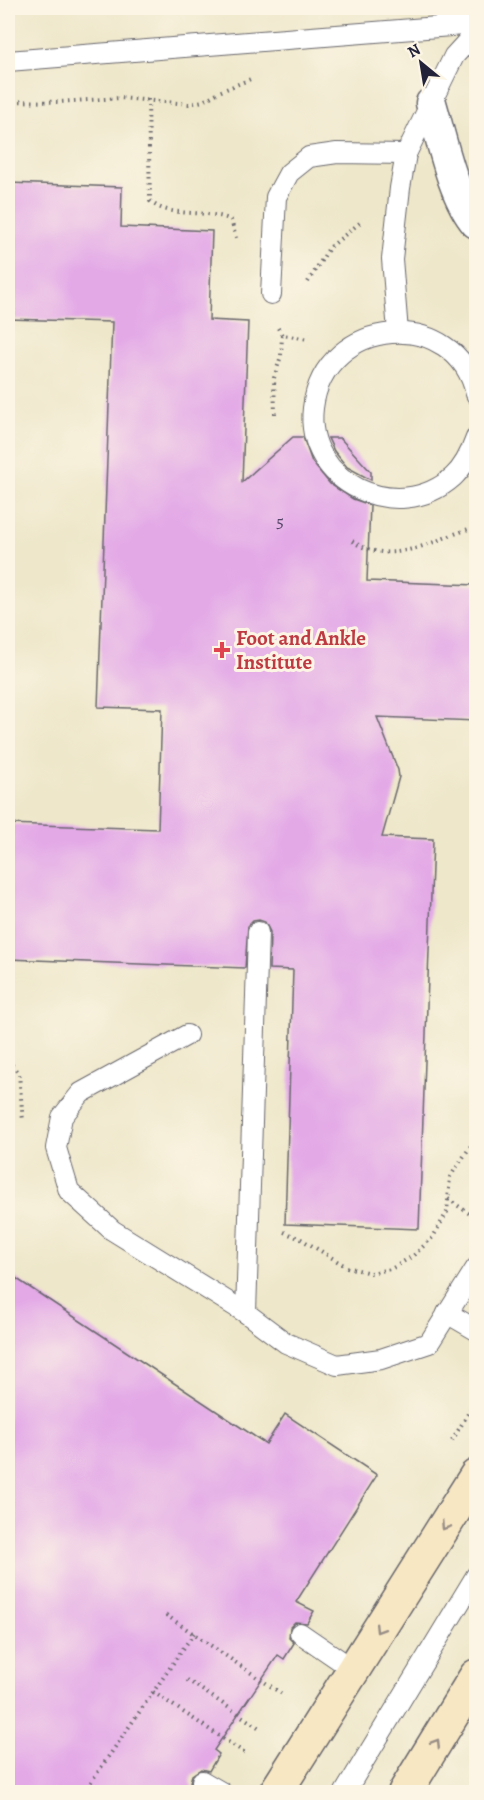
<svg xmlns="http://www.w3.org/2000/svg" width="484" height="1800" viewBox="0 0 484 1800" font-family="Alegreya,serif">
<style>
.building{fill:#e3a9e7}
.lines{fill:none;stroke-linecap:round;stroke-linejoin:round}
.service-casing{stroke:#69676d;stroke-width:22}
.pedestrian-casing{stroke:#69676d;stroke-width:33}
.secondary-casing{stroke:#69676d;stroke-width:36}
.path{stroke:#69676d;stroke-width:4;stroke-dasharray:1.5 4.5;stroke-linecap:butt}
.service{stroke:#fff;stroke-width:20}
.pedestrian{stroke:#fff;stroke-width:30}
.secondary{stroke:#f8e7c3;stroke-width:33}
.oneway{stroke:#988e86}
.health-dot{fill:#e0444e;stroke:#fcf5e5;stroke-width:2}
.labels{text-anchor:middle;stroke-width:6;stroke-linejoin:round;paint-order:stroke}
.number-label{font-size:18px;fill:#524466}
.health-label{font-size:21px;font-weight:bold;fill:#be3a42;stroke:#fcf5e5;text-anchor:start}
</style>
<rect width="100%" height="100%" fill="#fcf5e5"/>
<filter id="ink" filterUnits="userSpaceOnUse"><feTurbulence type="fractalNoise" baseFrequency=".0167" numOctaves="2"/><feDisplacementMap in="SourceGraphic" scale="12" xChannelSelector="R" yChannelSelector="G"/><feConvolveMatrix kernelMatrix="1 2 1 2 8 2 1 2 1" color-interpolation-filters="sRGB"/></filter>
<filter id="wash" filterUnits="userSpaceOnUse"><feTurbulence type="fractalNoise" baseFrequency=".008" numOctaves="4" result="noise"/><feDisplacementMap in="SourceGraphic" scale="24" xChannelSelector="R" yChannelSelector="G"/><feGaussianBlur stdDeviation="1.35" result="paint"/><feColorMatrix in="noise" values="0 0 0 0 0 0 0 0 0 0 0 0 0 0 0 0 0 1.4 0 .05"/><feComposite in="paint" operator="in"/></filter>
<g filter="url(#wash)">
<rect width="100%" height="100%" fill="#eee7ca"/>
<g id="blocks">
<!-- building -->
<g class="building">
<path d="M 8,183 L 122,187 L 121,227 L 212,231 L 209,320 L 248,322 L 242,482 L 293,437 L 303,437 L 312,462 L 330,484 L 353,499 L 370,505 L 367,581 L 477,585 L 477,721 L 377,717 L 398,770 L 399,777 L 382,837 L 433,839 L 419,1229 L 285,1224 L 293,970 L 269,969 L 270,932 L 265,922 L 259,920 L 253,921 L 248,926 L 245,968 L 8,959 L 8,824 L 158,829 L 162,709 L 98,707 L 112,322 L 8,319 Z"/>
<path d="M 328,438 L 340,438 L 371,472 L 371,480 L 347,467 L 334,451 Z"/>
<path d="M 8,1273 L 266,1444 L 285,1414 L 377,1475 L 296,1602 L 314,1611 L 307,1623 L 295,1622 L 290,1627 L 289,1638 L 294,1643 L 284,1659 L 278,1655 L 214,1750 L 219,1754 L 209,1771 L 201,1769 L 192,1775 L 190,1782 L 195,1792 L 8,1792 Z"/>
</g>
</g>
</g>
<g filter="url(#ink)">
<use href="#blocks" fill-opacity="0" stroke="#69676d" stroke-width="1.5"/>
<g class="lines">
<defs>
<g id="service">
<path d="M 8,61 L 476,24"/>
<path d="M 271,294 L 276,197 L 289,173 L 309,157 L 337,153 L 406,154"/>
<path d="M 398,332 L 392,259 L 400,188 L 406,154 L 454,56 L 476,32"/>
<path d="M 476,394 C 457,306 324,315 313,408 C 304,483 398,526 453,477 C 464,467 471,452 476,438"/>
<path d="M 187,1035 L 81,1093 L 62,1117 L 56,1148 L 69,1191 L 112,1230 L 246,1313 L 286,1343 L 337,1365 L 381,1359 L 429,1343 L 476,1268"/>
<path d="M 246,1313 L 258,932"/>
<path d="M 447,1313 L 476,1330"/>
<path d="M 300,1633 L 354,1670"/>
<path d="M 202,1781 L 221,1792"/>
<path d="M 345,1792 L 476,1576"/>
</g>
<path id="pedestrian" d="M 431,103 C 441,137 453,197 476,223"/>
<g id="secondary">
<path d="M 276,1792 L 476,1476"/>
<path d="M 405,1792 L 476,1676"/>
</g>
</defs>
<!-- service casing -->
<use href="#service" class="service-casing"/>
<!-- pedestrian casing -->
<use href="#pedestrian" class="pedestrian-casing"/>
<!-- secondary casing -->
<use href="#secondary" class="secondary-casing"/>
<!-- path -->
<g class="path">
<path d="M 148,99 L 150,201 C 168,219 207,208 231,220 L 236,238"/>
<path d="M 8,101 L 58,102 L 120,98 L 189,104 L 203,101 L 219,92 L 253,78"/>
<path d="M 308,282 L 329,248 L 362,221"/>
<path d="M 278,328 L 282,335 L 309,339"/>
<path d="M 275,414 L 274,378 L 281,356 L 282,335"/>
<path d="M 471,506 L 476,520"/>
<path d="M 352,541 C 394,569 434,538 476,527"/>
<path d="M 8,1060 L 19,1074 L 23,1121"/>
<path d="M 448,1199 L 476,1218"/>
<path d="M 284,1232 L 301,1239 L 347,1267 L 370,1273 L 391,1269 L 413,1256 L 433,1237 L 447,1212 L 450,1177 L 476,1138"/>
<path d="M 452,1441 L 476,1400"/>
<path d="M 166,1615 L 282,1694"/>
<path d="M 187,1680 L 261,1729"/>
<path d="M 153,1692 L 245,1753"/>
<path d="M 84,1792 L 194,1633"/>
</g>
<!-- service -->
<use href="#service" class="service"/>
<!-- pedestrian -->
<use href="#pedestrian" class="pedestrian"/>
<!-- secondary -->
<use href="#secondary" class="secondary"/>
</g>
<!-- one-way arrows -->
<defs><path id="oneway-chevron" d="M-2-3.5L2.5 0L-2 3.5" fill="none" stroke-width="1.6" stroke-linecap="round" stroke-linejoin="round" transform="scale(1.5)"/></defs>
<g class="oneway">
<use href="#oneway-chevron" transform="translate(445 1526) rotate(123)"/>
<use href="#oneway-chevron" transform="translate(379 1629) rotate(122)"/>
<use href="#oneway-chevron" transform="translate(436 1743) rotate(-58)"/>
</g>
</g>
<!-- markers -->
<path class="health-dot" d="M219 641h6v6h6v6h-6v6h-6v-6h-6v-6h6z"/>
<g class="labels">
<!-- number labels -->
<g class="number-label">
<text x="280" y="527">5</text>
</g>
<!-- health labels -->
<g class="health-label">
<text x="236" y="645">Foot and Ankle<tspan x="236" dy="24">Institute</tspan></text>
</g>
</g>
<!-- margin -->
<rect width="484" height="1800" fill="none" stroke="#fcf5e5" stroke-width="30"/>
<!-- north arrow -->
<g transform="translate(421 63) rotate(330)" stroke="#fcf5e5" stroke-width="4.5" paint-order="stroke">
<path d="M0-4.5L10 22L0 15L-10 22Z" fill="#22223b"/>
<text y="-9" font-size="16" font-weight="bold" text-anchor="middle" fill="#22223b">N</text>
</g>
</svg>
